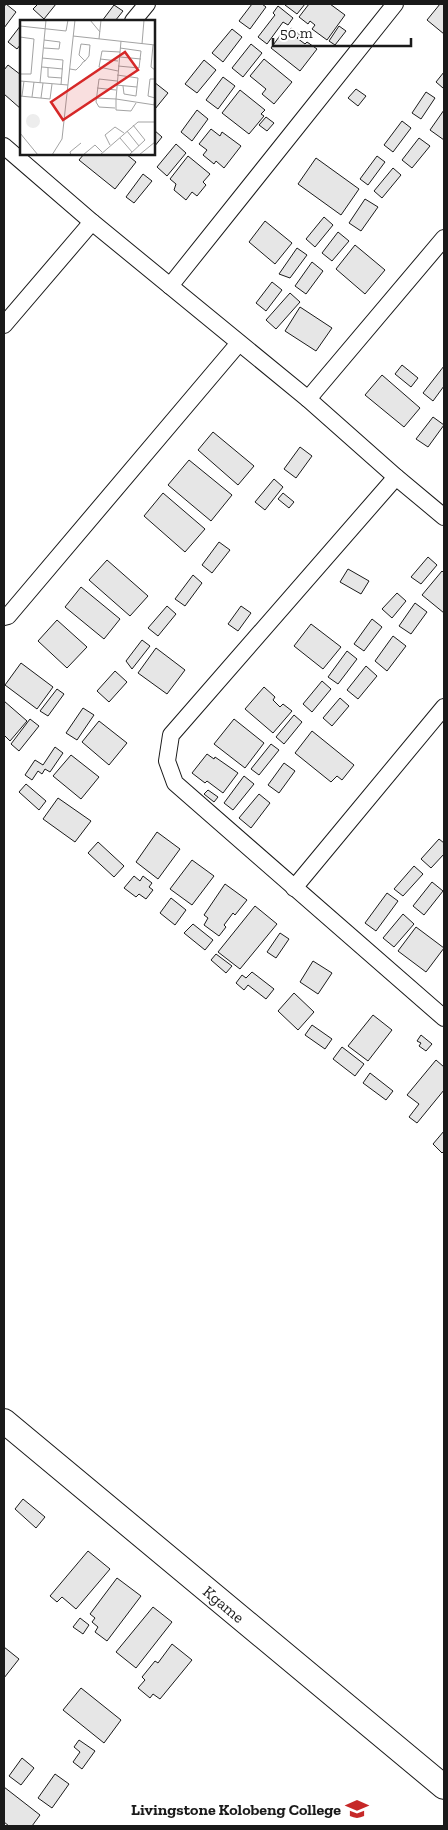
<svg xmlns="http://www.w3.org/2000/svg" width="448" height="1830" viewBox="0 0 448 1830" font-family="'Zilla Slab',serif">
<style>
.building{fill:#e6e6e6;stroke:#1a1a1a}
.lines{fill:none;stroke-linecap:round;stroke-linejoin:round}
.street-casing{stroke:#1a1a1a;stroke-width:18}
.secondary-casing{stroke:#1a1a1a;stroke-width:26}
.street{stroke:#fff;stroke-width:16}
.secondary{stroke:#fff;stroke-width:24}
.labels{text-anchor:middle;stroke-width:4;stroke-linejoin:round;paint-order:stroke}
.street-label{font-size:16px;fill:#1a1a1a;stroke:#fff}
.poi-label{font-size:16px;font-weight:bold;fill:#1a1a1a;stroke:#fff;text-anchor:end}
.inset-road{fill:none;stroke:#a3a3a3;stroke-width:1}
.view{fill:#d62828;fill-opacity:0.15;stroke:#d62828;stroke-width:2.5}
.inset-edge{fill:none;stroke:#1a1a1a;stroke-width:2.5}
</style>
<rect width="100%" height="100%" fill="#fff"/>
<!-- building -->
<g class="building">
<path d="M 6,4 L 16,12 L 4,28 L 4,7 Z"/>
<path d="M 38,4 L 56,4 L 44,19 L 33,9 Z"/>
<path d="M 252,4 L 262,4 L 266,7 L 250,29 L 239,21 Z"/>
<path d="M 286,4 L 305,4 L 297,14 L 285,5 Z"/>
<path d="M 309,4 L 330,4 L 345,15 L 327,40 L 312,29 L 315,25 L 310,21 L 308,24 L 299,17 Z"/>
<path d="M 440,4 L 444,4 L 444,34 L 427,20 Z"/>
<path d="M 114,5 L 123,11 L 115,21 L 102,21 Z"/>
<path d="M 278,6 L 293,18 L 288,25 L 283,22 L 267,44 L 258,37 L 275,15 L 273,13 Z"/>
<path d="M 21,25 L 21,44 L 17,49 L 8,42 Z"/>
<path d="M 339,26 L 346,31 L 335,45 L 329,41 Z"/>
<path d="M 291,28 L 300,35 L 297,38 L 305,44 L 307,42 L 317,49 L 300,71 L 271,48 L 284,30 L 287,33 Z"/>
<path d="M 232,29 L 242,37 L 223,62 L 212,53 Z"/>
<path d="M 251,44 L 262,53 L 243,77 L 232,68 Z"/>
<path d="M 264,59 L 292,82 L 274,104 L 262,94 L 266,89 L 250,76 Z"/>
<path d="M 204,60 L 216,70 L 197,93 L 185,84 Z"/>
<path d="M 8,65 L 21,75 L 21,109 L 4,94 L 4,70 Z"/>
<path d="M 444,72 L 444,88 L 443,88 L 436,82 Z"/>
<path d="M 223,77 L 235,86 L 218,109 L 206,100 Z"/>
<path d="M 154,82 L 168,93 L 155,109 L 154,109 Z"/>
<path d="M 356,89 L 366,96 L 358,106 L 348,98 Z"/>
<path d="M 240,90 L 265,110 L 261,114 L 264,116 L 249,134 L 222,113 Z"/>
<path d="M 426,92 L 435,98 L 421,119 L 412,113 Z"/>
<path d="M 197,110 L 208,119 L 192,141 L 181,132 Z"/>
<path d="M 444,110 L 444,140 L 430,130 Z"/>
<path d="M 266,117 L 274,123 L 267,131 L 259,125 Z"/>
<path d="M 402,121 L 411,128 L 393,152 L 384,145 Z"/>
<path d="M 211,129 L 220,136 L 222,132 L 241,146 L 224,168 L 216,161 L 214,164 L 203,155 L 207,150 L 199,144 Z"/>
<path d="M 154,130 L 162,137 L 154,147 Z"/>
<path d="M 419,138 L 430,146 L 412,168 L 402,160 Z"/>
<path d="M 176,144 L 186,153 L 167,176 L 157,167 Z"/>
<path d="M 84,154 L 126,154 L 136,162 L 115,189 L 79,160 Z"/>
<path d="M 188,156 L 210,174 L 203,182 L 206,185 L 197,196 L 192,192 L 186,200 L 174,190 L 176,184 L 170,179 Z"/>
<path d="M 377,156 L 385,162 L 368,185 L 360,179 Z"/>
<path d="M 316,158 L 359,189 L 341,215 L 298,184 Z"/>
<path d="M 393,168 L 401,175 L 382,198 L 374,191 Z"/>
<path d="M 143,174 L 152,181 L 134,203 L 126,197 Z"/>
<path d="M 365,199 L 378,207 L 361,231 L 349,223 Z"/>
<path d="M 324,217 L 333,225 L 315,247 L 306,239 Z"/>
<path d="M 265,221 L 292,243 L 275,264 L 249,242 Z"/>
<path d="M 338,232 L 349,241 L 332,261 L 322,253 Z"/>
<path d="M 355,245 L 385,270 L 365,294 L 336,269 Z"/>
<path d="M 297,248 L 307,255 L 290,278 L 279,274 Z"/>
<path d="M 312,262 L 323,271 L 306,294 L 295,286 Z"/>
<path d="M 272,282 L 282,290 L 266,311 L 256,303 Z"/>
<path d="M 290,293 L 300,302 L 276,329 L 266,320 Z"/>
<path d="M 300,307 L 332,328 L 316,351 L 285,331 Z"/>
<path d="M 402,365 L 418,378 L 411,387 L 395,374 Z"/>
<path d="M 444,366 L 444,386 L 433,401 L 423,393 Z"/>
<path d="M 382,375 L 420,408 L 404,427 L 365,395 Z"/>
<path d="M 433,417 L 444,425 L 428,447 L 416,439 Z"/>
<path d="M 213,432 L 254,466 L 238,485 L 198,450 Z"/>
<path d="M 300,447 L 312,456 L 296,478 L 284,469 Z"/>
<path d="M 189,460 L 232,495 L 211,521 L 168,485 Z"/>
<path d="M 274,479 L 283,487 L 265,510 L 255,502 Z"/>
<path d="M 163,493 L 205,529 L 185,552 L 144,516 Z"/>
<path d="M 283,493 L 294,502 L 289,508 L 278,499 Z"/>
<path d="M 219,542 L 230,550 L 212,573 L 202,565 Z"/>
<path d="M 428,557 L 437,565 L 421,584 L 411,577 Z"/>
<path d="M 107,560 L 148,596 L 130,616 L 89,580 Z"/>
<path d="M 348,569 L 369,581 L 361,594 L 340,582 Z"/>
<path d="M 442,571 L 444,573 L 444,613 L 422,595 Z"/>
<path d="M 193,575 L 202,583 L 185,606 L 175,599 Z"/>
<path d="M 81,587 L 120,619 L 104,639 L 65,607 Z"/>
<path d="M 397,593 L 406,601 L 392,618 L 382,609 Z"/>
<path d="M 415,603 L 427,612 L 411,634 L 399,626 Z"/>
<path d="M 167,606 L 176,614 L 158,636 L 148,628 Z"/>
<path d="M 241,606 L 251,613 L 238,631 L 228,624 Z"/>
<path d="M 372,619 L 382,627 L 364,651 L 354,644 Z"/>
<path d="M 57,620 L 87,647 L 67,668 L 38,641 Z"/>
<path d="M 311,624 L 341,647 L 323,669 L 294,646 Z"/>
<path d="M 393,636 L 406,646 L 387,671 L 375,661 Z"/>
<path d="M 142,640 L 150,646 L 132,669 L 126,661 Z"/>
<path d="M 156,648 L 185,670 L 167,694 L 138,673 Z"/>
<path d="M 347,651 L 357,659 L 338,684 L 328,677 Z"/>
<path d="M 21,663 L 53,687 L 37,709 L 5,685 Z"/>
<path d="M 366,666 L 377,676 L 358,699 L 347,690 Z"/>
<path d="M 115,671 L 127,682 L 109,702 L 97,691 Z"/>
<path d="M 322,681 L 331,689 L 312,712 L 303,704 Z"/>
<path d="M 264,687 L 275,697 L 273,700 L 280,707 L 283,704 L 292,711 L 273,733 L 245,709 Z"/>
<path d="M 57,689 L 64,694 L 48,716 L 40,711 Z"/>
<path d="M 340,698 L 349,706 L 332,726 L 323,718 Z"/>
<path d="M 4,701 L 27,721 L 10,741 L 4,735 Z"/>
<path d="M 83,708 L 94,715 L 77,740 L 66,733 Z"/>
<path d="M 294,715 L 302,722 L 284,744 L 276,737 Z"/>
<path d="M 30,719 L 39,726 L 19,751 L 11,744 Z"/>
<path d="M 234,719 L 264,743 L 245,768 L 214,744 Z"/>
<path d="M 99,721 L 127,743 L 109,765 L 82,742 Z"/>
<path d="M 312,731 L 354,765 L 342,780 L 337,776 L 331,782 L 295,753 Z"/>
<path d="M 271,744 L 279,750 L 259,775 L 251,769 Z"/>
<path d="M 55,747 L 63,753 L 50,772 L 45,769 L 42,774 L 38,771 L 32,780 L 25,775 L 35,760 L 43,765 Z"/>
<path d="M 207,754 L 214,759 L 215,757 L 238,773 L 223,793 L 207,781 L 205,783 L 192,773 Z"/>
<path d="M 71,755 L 99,777 L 81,799 L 53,776 Z"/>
<path d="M 284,763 L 295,771 L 279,793 L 268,785 Z"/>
<path d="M 244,776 L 254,784 L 233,810 L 224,803 Z"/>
<path d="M 26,784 L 46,801 L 39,810 L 19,792 Z"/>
<path d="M 208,790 L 218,797 L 214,802 L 204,794 Z"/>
<path d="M 259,794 L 270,803 L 251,828 L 239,818 Z"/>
<path d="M 58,798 L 91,821 L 75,842 L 43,819 Z"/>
<path d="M 157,832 L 180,849 L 158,879 L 136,862 Z"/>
<path d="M 439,839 L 444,843 L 444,854 L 431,868 L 421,859 Z"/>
<path d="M 98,842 L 124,866 L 114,877 L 88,853 Z"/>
<path d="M 192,860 L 214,876 L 192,905 L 170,889 Z"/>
<path d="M 414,866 L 423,874 L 403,896 L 394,889 Z"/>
<path d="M 134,876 L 140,881 L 143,876 L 152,883 L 149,887 L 153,890 L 146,899 L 139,894 L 136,897 L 124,888 Z"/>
<path d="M 432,882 L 443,891 L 424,915 L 413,906 Z"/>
<path d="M 225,884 L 247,900 L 235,915 L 233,913 L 224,925 L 226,927 L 219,936 L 204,925 L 208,918 L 204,915 Z"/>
<path d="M 387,893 L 398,901 L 376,931 L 365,923 Z"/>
<path d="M 171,898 L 186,910 L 175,925 L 160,913 Z"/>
<path d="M 255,906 L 277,924 L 240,969 L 218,952 Z"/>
<path d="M 403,914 L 414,924 L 394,947 L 383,938 Z"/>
<path d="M 193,924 L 213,940 L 205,950 L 184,933 Z"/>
<path d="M 416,927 L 444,948 L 426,972 L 398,951 Z"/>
<path d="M 280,933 L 289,939 L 276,958 L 267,952 Z"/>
<path d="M 216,954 L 232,966 L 226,973 L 211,960 Z"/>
<path d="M 313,961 L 332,973 L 318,994 L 300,982 Z"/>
<path d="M 252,972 L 274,989 L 266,999 L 248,985 L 244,990 L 236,983 L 242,975 L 246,978 Z"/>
<path d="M 294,993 L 314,1012 L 298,1030 L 278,1011 Z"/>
<path d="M 373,1015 L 392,1030 L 368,1061 L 348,1046 Z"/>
<path d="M 312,1025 L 332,1039 L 325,1049 L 305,1035 Z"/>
<path d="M 421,1035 L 432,1044 L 426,1051 L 419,1046 L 421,1043 L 417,1041 Z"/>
<path d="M 342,1047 L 364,1064 L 355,1076 L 333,1059 Z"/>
<path d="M 436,1060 L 444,1067 L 444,1090 L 417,1123 L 409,1117 L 419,1104 L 407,1095 Z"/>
<path d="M 370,1073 L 393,1091 L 386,1100 L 363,1083 Z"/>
<path d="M 444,1131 L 444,1151 L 442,1153 L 433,1144 Z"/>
<path d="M 23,1499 L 45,1517 L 36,1528 L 15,1509 Z"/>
<path d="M 88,1551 L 110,1569 L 76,1609 L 62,1597 L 57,1602 L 50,1596 Z"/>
<path d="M 117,1578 L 141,1596 L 107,1641 L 95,1632 L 98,1627 L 92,1622 L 95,1618 L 90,1614 Z"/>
<path d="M 153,1607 L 172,1622 L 136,1668 L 116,1652 Z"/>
<path d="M 80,1618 L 89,1625 L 83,1634 L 73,1627 Z"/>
<path d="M 172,1644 L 192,1660 L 160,1699 L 153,1694 L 150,1698 L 138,1688 L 145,1680 L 142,1677 L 155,1661 L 158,1663 Z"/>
<path d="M 4,1647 L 19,1659 L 4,1678 Z"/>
<path d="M 81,1688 L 121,1720 L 104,1743 L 63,1710 Z"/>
<path d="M 79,1740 L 95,1751 L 82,1769 L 73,1762 L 80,1752 L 74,1747 Z"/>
<path d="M 22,1758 L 34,1768 L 21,1785 L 9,1776 Z"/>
<path d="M 55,1774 L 69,1784 L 52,1808 L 38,1798 Z"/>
<path d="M 4,1787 L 40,1815 L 32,1826 L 9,1826 L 4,1822 Z"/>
</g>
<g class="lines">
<defs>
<g id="street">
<path d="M 133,21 L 147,4"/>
<path d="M 4,146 L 92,222 L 308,399 L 396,477 L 444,517"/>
<path d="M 170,286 L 395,4"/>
<path d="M 4,325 L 92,222"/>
<path d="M 308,399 L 444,238"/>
<path d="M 396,477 L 171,735 L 167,761 L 175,783 L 444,1018"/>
<path d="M 4,617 L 8,616 L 239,343"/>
<path d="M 294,888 L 444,707"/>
</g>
<path id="secondary" d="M 4,1421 L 444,1787"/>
</defs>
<!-- street casing -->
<use href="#street" class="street-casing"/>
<!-- secondary casing -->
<use href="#secondary" class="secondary-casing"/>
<!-- street -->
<use href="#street" class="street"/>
<!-- secondary -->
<use href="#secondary" class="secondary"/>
</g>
<!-- icons -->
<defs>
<symbol id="school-bare" viewBox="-9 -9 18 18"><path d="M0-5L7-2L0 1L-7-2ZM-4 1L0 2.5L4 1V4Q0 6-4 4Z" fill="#c62828" stroke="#fff" stroke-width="2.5" paint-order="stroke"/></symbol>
</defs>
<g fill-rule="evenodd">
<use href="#school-bare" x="341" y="1793" width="32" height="32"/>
</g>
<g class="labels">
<!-- street labels -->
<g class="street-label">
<text transform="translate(224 1604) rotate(40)" y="6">Kgame</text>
</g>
<!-- poi labels -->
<g class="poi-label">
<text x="341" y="1815">Livingstone Kolobeng College</text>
</g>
</g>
<!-- overview -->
<g transform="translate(20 20)">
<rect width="135" height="135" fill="#fff"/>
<path d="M6 101a7 7 0 1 1 14 0a7 7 0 1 1-14 0Z" fill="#ededed"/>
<path class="inset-road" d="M 70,0 L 80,12M 0,6 L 46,11 L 48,0M 53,16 L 135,25M 0,17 L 14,19 L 11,54 L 0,54M 79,19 L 81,0M 101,21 L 96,79 L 135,85M 122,24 L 124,0M 133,25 L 131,47 L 135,50M 24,28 L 39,29 L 40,22 L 24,20M 100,37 L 121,39M 22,38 L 43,40 L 41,65M 80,39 L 98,41M 98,46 L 119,48 L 121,31 L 100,28M 22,47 L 43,49M 28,48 L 28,57 L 42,58M 50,49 L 56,50 L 61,45 L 63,42 L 65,41 L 69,36 L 70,25 L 61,24 L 59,35 L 65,41M 98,51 L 79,47 L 82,31 L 100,32M 97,55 L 118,58 L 116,76 L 104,74 L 103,66M 0,61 L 48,65M 20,63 L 26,0M 96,65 L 117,67M 77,68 L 96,70M 0,76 L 30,79 L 32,64M 2,76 L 4,61M 12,77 L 14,62M 21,78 L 23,63M 76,78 L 96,79 L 96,90 L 111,91 L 116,83M 134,85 L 135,78 L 128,76 L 130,59 L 135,59M 95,88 L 79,87 L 76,82 L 79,59 L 97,61M 107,111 L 119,126M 0,113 L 18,135M 100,118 L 112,132M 90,125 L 85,115 L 95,107 L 104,113M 32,135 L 42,119 L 55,0M 51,135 L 50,132 L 61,123M 63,135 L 75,125 L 82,132M 80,135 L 118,102 L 135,102M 109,135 L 125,120 L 113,105M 119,135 L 135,122"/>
<path class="view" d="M 105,32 L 118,50 L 43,100 L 31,82 Z"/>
<rect width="135" height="135" class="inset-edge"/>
</g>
<!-- border -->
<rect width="448" height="1830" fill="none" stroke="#1a1a1a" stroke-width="10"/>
<!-- scale -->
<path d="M273 38v8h138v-8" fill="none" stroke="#1a1a1a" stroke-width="2.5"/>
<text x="280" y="38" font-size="15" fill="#1a1a1a" stroke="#ffffff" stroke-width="4" paint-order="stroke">50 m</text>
</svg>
